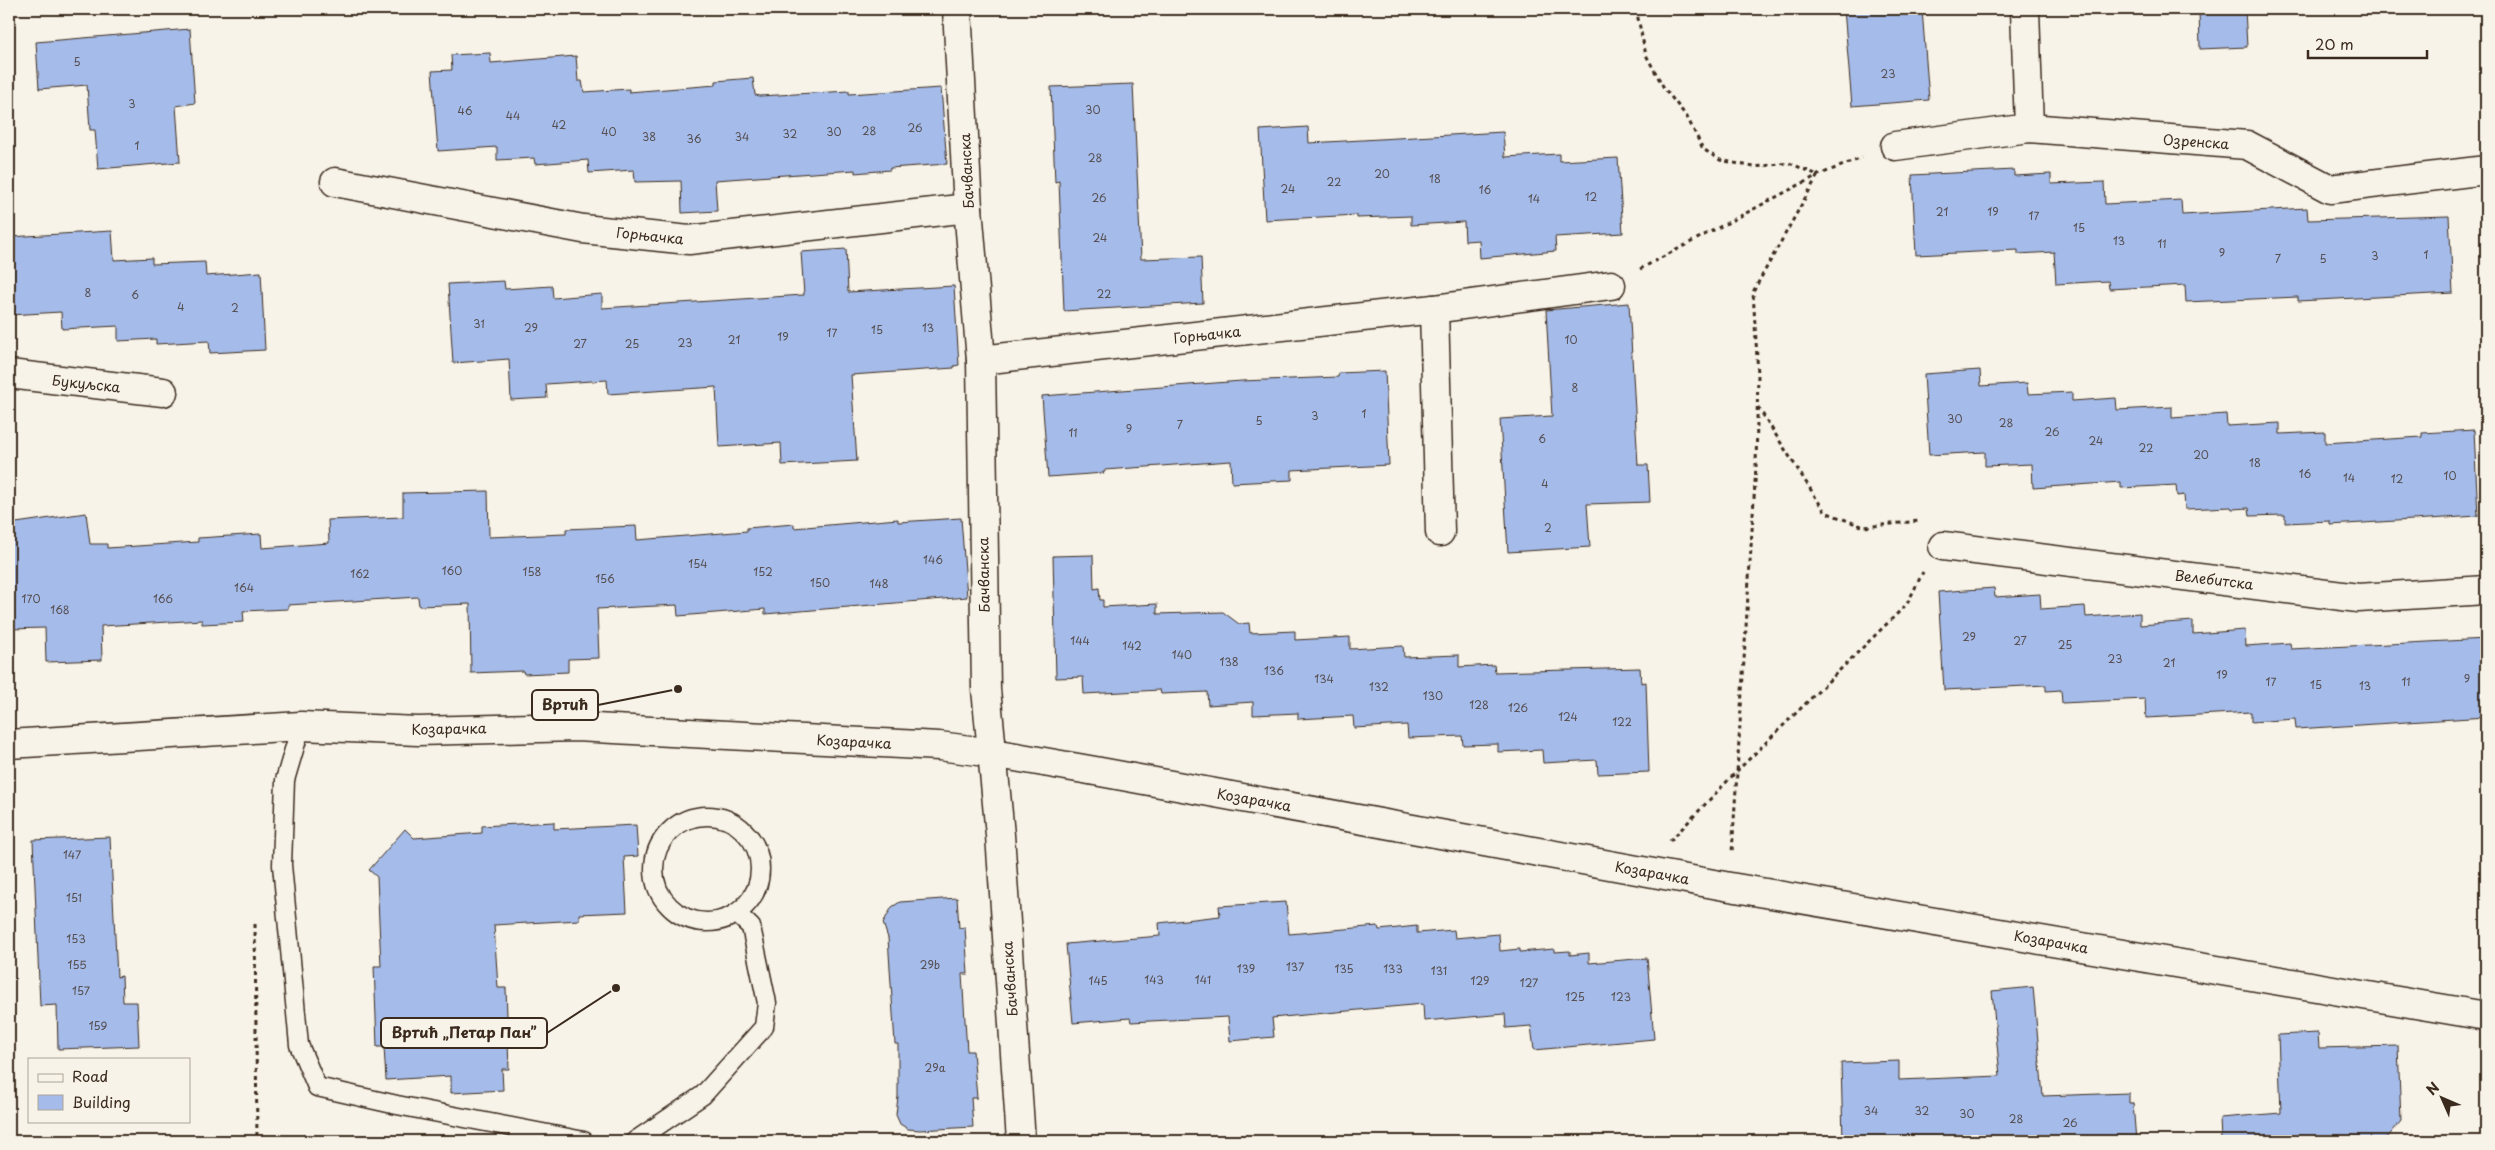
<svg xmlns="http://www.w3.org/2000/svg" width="2495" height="1150" viewBox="0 0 2495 1150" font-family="'Playpen Sans',sans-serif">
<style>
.building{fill:#a5bcea;stroke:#3b2a1e}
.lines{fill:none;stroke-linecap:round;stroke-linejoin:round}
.service-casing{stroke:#3b2a1e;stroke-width:21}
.minor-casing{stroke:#3b2a1e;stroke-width:31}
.path{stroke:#3b2a1e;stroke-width:3;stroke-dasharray:4 4;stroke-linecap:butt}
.service{stroke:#f7f3e8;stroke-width:18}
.minor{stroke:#f7f3e8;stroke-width:28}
.labels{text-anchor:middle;stroke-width:4.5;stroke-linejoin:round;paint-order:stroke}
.number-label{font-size:11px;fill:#564e51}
.street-label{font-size:14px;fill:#3b2a1e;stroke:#f7f3e8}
.leader{fill:none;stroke:#3b2a1e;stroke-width:2}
.callout-dot{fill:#3b2a1e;stroke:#f7f3e8;stroke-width:2}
.callout{fill:#f7f3e8;stroke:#3b2a1e;stroke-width:2}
.callout-label{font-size:15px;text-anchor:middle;font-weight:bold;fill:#3b2a1e}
</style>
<rect width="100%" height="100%" fill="#f7f3e8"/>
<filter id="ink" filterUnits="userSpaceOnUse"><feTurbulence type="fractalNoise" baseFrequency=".02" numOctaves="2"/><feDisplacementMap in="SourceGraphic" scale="10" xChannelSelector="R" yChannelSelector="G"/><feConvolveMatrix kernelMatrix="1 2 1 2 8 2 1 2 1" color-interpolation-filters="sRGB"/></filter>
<g filter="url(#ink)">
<!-- building -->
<g class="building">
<path d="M 1844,9 L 1922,9 L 1929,100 L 1852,106 Z"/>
<path d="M 2199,9 L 2245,9 L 2247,47 L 2200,49 Z"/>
<path d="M 190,29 L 195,103 L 176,106 L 180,162 L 98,169 L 95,130 L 90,130 L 87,85 L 39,89 L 36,42 Z"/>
<path d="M 490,53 L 491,63 L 576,56 L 578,81 L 582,81 L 584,92 L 629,89 L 629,92 L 716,85 L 716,81 L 753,78 L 755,95 L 760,96 L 849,91 L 849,94 L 941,88 L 947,164 L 890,168 L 890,170 L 855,173 L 855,170 L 715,180 L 717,211 L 682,213 L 681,181 L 635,182 L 634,170 L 589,173 L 588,160 L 535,164 L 534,158 L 497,160 L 497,147 L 438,151 L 432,71 L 452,70 L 451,55 Z"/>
<path d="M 1133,84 L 1141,259 L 1201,257 L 1203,303 L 1064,311 L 1059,181 L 1055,182 L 1051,87 Z"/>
<path d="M 1308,127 L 1309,143 L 1503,132 L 1505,157 L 1559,154 L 1559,161 L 1618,158 L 1623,233 L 1555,237 L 1556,251 L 1480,258 L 1479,240 L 1465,241 L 1464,222 L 1411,225 L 1411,216 L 1357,218 L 1357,215 L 1265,220 L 1260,130 Z"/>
<path d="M 2014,170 L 2014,176 L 2051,174 L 2051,184 L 2104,182 L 2105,204 L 2181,200 L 2182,215 L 2307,208 L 2308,220 L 2449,216 L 2453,293 L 2298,301 L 2298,297 L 2186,302 L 2185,285 L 2109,289 L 2108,281 L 2056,284 L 2054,252 L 2018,254 L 2018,250 L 1916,255 L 1912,175 Z"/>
<path d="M 112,231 L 114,260 L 152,258 L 152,264 L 205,262 L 206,276 L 261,272 L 265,350 L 210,353 L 209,341 L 156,344 L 156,339 L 118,341 L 118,326 L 62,329 L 61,312 L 9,315 L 9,237 Z"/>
<path d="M 846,249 L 848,292 L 954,286 L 959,365 L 954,366 L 954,368 L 851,375 L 857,461 L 782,465 L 781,443 L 719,447 L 716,387 L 608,394 L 607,380 L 546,384 L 547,398 L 511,400 L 509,359 L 453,363 L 448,284 L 504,281 L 505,289 L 552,286 L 553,298 L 602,294 L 602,308 L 804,295 L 801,252 Z"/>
<path d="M 1629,303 L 1638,465 L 1648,465 L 1650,502 L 1587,504 L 1590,547 L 1508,552 L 1500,419 L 1552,416 L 1546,310 Z"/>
<path d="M 1980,370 L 1981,386 L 2027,383 L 2028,394 L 2072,392 L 2072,401 L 2116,398 L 2117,410 L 2172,407 L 2172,418 L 2226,414 L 2227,426 L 2280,423 L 2280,434 L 2325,432 L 2325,443 L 2422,437 L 2422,433 L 2474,430 L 2478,516 L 2330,525 L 2330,521 L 2285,523 L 2285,515 L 2250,516 L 2249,508 L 2232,509 L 2231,507 L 2185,509 L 2184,495 L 2177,496 L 2176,485 L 2121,488 L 2121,482 L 2033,488 L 2032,464 L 1985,466 L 1985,452 L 1929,455 L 1924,374 Z"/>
<path d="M 1385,371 L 1389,465 L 1292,470 L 1292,480 L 1232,483 L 1231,461 L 1104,470 L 1104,473 L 1048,477 L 1042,396 L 1242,381 L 1338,377 L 1339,373 Z"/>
<path d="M 488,491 L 489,537 L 566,534 L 566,529 L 636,526 L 637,540 L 747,531 L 747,528 L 794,524 L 794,528 L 898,519 L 898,522 L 961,518 L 967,597 L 765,614 L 765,609 L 678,616 L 677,605 L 597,609 L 599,658 L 568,659 L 568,672 L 524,674 L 523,671 L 471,673 L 470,604 L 419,606 L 418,597 L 288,605 L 288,609 L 243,611 L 244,622 L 202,624 L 202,620 L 101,626 L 102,660 L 46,662 L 45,628 L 9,629 L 9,524 L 86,513 L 90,544 L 107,544 L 107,548 L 198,542 L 198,538 L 261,534 L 262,548 L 329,543 L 328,520 L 403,517 L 403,493 Z"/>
<path d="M 1093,555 L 1094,589 L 1099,588 L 1100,600 L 1103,600 L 1103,607 L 1157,604 L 1157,614 L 1223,612 L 1239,624 L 1249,623 L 1250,633 L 1295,631 L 1295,640 L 1350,637 L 1350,649 L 1403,646 L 1404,657 L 1459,655 L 1459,667 L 1494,665 L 1495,672 L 1640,668 L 1641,683 L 1646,682 L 1649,772 L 1598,774 L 1597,760 L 1543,763 L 1542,750 L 1498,752 L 1498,744 L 1463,745 L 1462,736 L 1408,738 L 1407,725 L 1354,728 L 1353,716 L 1298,719 L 1298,713 L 1253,715 L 1253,702 L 1208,705 L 1207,692 L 1161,694 L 1160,690 L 1084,694 L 1083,677 L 1056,678 L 1053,556 Z"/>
<path d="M 1994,588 L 1995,597 L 2040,594 L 2041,609 L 2085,606 L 2086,617 L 2140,613 L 2140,625 L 2193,621 L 2193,634 L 2245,630 L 2246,646 L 2290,643 L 2291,649 L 2486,639 L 2486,717 L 2296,729 L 2295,719 L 2251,722 L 2251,712 L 2146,718 L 2145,699 L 2062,703 L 2061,690 L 2046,691 L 2046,685 L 1944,690 L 1938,592 Z"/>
<path d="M 554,822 L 554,829 L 636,825 L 638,856 L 624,857 L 627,912 L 579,914 L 579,920 L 494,925 L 498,988 L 506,988 L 509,1069 L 502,1069 L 503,1090 L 451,1093 L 451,1076 L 386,1080 L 384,1047 L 377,1047 L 376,1018 L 374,966 L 381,966 L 377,877 L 369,870 L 405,829 L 414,838 L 482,833 L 482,826 Z"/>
<path d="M 110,837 L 117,977 L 122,976 L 123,1002 L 137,1002 L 139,1046 L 58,1049 L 57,1005 L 40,1006 L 33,840 Z"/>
<path d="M 957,898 L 959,928 L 965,927 L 968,974 L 962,974 L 967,1051 L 973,1051 L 977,1098 L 971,1098 L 973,1127 L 920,1130 L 908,1129 L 900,1124 L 896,1115 L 898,1096 L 898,1044 L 895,1044 L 888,938 L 883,923 L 892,907 L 900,902 Z"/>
<path d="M 1286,902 L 1289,934 L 1378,926 L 1379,930 L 1417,926 L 1417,933 L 1454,930 L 1455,938 L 1499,934 L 1500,951 L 1520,949 L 1520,952 L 1554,949 L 1554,952 L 1570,951 L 1570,955 L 1589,953 L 1589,963 L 1647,958 L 1654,1039 L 1534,1050 L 1531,1026 L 1506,1028 L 1505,1014 L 1424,1021 L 1423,1004 L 1272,1018 L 1274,1037 L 1230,1041 L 1228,1017 L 1131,1022 L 1130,1018 L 1073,1023 L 1066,944 L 1160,936 L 1159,923 L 1220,916 L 1219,906 Z"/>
<path d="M 2033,987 L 2043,1096 L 2129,1093 L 2129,1103 L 2133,1103 L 2136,1141 L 1843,1141 L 1841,1063 L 1899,1061 L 1899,1080 L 2000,1076 L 1992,991 Z"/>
<path d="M 2318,1033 L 2319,1048 L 2398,1046 L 2401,1121 L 2387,1138 L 2355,1141 L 2221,1141 L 2220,1118 L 2281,1113 L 2278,1035 Z"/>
</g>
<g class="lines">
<defs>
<g id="service">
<path d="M 301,726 L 285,780 L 282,865 L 299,1045 L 317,1087 L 397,1105 L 584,1141"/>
<circle cx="707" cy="869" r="53"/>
<path d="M 635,1141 L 703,1095 L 764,1027 L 767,1003 L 751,927 L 736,913"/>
</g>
<g id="minor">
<path d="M 957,9 L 968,208 L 981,360 L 986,689 L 1000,835 L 1021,1141"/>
<path d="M 2025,9 L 2029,128"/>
<path d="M 1895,146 L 2029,128 L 2247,145 L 2330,189 L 2486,170"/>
<path d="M 335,182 L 583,229 L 689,240 L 968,208"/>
<path d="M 1434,309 L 1440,532"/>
<path d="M 981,360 L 1434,309 L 1611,285"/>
<path d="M 9,374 L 163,392"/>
<path d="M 1943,546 L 2358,598 L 2486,590"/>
<path d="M 9,744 L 301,726 L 418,731 L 576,727 L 939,746 L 993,753 L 1095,771 L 1730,887 L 2486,1016"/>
</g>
</defs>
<!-- service casing -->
<use href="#service" class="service-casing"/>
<!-- minor casing -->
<use href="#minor" class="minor-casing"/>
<!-- path -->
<g class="path">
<path d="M 1636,9 L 1646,55 L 1664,88 L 1687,117 L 1703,149 L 1720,160 L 1754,167 L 1789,163 L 1818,175 L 1753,292 L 1758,374 L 1756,466 L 1732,853"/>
<path d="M 1640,269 L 1818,175 L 1862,158"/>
<path d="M 1758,407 L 1825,512 L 1864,527 L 1919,521"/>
<path d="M 1670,841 L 1737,771 L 1907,604 L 1923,572"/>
<path d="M 255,924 L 257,1141"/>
</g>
<!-- service -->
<use href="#service" class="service"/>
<!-- minor -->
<use href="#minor" class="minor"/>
</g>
</g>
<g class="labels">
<!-- number labels -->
<g class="number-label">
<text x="77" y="66">5</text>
<text x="1888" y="78">23</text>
<text x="132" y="108">3</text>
<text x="1093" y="114">30</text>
<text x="465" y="115">46</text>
<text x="513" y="120">44</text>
<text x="559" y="129">42</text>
<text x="915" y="132">26</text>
<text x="869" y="135">28</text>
<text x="609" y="136">40</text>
<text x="834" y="136">30</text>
<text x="790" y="138">32</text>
<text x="649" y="141">38</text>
<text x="742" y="141">34</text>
<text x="694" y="143">36</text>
<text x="137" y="150">1</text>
<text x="1095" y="162">28</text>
<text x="1382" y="178">20</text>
<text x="1435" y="183">18</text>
<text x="1334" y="186">22</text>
<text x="1288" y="193">24</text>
<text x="1485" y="194">16</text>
<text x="1591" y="201">12</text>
<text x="1099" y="202">26</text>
<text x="1534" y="203">14</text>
<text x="1942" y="216">21</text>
<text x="1993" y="216">19</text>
<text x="2034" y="220">17</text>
<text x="2079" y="232">15</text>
<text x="1100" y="242">24</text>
<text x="2119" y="245">13</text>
<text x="2162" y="248">11</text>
<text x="2222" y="257">9</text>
<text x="2426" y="259">1</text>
<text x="2375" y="260">3</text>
<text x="2278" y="263">7</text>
<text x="2323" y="263">5</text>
<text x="88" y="297">8</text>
<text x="1104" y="298">22</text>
<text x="135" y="299">6</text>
<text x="181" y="311">4</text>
<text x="235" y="312">2</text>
<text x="479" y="328">31</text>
<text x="531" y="332">29</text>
<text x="928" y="332">13</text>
<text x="877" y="334">15</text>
<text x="832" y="337">17</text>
<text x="783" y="341">19</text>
<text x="734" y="344">21</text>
<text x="1571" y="344">10</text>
<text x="685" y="347">23</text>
<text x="580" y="348">27</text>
<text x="632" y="348">25</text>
<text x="1575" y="392">8</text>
<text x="1364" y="418">1</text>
<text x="1315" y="420">3</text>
<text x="1955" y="423">30</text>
<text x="1259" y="425">5</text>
<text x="2006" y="427">28</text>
<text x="1180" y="429">7</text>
<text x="1129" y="433">9</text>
<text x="2052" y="436">26</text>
<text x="1073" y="437">11</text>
<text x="1542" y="443">6</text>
<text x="2096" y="445">24</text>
<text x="2146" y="452">22</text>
<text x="2201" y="459">20</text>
<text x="2255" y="467">18</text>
<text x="2305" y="478">16</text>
<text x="2450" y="480">10</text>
<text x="2349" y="482">14</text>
<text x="2397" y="483">12</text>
<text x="1545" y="488">4</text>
<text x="1548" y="532">2</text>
<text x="933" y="564">146</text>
<text x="698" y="568">154</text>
<text x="452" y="575">160</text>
<text x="532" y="576">158</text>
<text x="763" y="576">152</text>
<text x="360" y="578">162</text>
<text x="605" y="583">156</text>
<text x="820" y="587">150</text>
<text x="879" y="588">148</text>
<text x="244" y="592">164</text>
<text x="31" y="603">170</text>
<text x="163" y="603">166</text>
<text x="60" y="614">168</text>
<text x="1969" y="641">29</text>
<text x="1080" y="645">144</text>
<text x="2020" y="645">27</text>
<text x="2065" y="649">25</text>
<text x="1132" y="650">142</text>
<text x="1182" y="659">140</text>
<text x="2115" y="663">23</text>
<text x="1229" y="666">138</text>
<text x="2169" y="667">21</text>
<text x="1274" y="675">136</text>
<text x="2222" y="679">19</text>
<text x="1324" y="683">134</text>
<text x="2467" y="683">9</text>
<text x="2271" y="686">17</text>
<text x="2406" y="686">11</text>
<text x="2316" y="689">15</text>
<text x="2365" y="690">13</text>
<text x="1379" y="691">132</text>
<text x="1433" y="700">130</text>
<text x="1479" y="709">128</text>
<text x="1518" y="712">126</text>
<text x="1568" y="721">124</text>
<text x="1622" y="726">122</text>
<text x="72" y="859">147</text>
<text x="74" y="902">151</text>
<text x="76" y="943">153</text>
<text x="77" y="969">155</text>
<text x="930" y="969">29b</text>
<text x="1295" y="971">137</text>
<text x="1246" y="973">139</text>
<text x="1344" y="973">135</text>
<text x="1393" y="973">133</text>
<text x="1439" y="975">131</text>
<text x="1154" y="984">143</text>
<text x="1203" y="984">141</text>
<text x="1098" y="985">145</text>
<text x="1480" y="985">129</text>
<text x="1529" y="987">127</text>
<text x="81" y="995">157</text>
<text x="1575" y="1001">125</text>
<text x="1621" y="1001">123</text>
<text x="98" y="1030">159</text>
<text x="935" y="1072">29a</text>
<text x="1871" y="1115">34</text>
<text x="1922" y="1115">32</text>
<text x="1967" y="1118">30</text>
<text x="2016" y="1123">28</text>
<text x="2070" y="1127">26</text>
</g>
<!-- street labels -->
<g class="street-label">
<text transform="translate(2196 142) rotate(4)" y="5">Озренска</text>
<text transform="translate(967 171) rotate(-93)" y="5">Бачванска</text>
<text transform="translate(650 236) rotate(6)" y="5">Горњачка</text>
<text transform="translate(1207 335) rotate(-6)" y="5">Горњачка</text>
<text transform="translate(86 384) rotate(6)" y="5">Букуљска</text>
<text transform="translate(984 575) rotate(-91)" y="5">Бачванска</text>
<text transform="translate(2214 580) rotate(7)" y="5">Велебитска</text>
<text transform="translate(449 729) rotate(-1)" y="5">Козарачка</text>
<text transform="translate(854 742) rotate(3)" y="5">Козарачка</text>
<text transform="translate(1254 800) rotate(10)" y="5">Козарачка</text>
<text transform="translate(1652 873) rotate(10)" y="5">Козарачка</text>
<text transform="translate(2051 942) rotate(10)" y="5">Козарачка</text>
<text transform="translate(1010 979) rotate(-94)" y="5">Бачванска</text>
</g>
</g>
<!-- callouts -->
<path class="leader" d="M678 689L598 705M616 988L547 1033"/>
<g class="callout-dot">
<circle cx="678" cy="689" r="5"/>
<circle cx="616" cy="988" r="5"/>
</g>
<g class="callout">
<rect x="532" y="690" width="66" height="30" rx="5"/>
<rect x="381" y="1018" width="166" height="30" rx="5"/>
</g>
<g class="callout-label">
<text x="565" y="710">Вртић</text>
<text x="464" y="1038">Вртић „Петар Пан”</text>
</g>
<!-- margin -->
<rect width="2495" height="1150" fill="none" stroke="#f7f3e8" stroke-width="30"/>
<rect x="15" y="15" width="2465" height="1120" fill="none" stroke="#3b2a1e" stroke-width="2" filter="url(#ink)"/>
<!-- legend -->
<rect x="28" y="1058" width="162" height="65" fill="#f7f3e8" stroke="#aca397"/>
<rect x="38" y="1074" width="25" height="8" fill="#f7f3e8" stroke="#aca397"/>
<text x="72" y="1082" font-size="15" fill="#3b2a1e">Road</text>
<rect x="38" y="1095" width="25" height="15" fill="#a5bcea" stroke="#aca397"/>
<text x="72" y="1108" font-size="15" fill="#3b2a1e">Building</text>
<!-- north arrow -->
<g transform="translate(2442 1098) rotate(315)" stroke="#f7f3e8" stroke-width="4" paint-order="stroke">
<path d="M0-4L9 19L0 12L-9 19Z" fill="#3b2a1e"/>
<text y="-8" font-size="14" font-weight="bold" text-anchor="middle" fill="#3b2a1e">N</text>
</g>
<!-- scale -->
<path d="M2308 50v8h119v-8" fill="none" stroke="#3b2a1e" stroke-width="2.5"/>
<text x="2315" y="50" font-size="15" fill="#3b2a1e" stroke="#f7f3e8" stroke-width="4" paint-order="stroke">20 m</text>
</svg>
